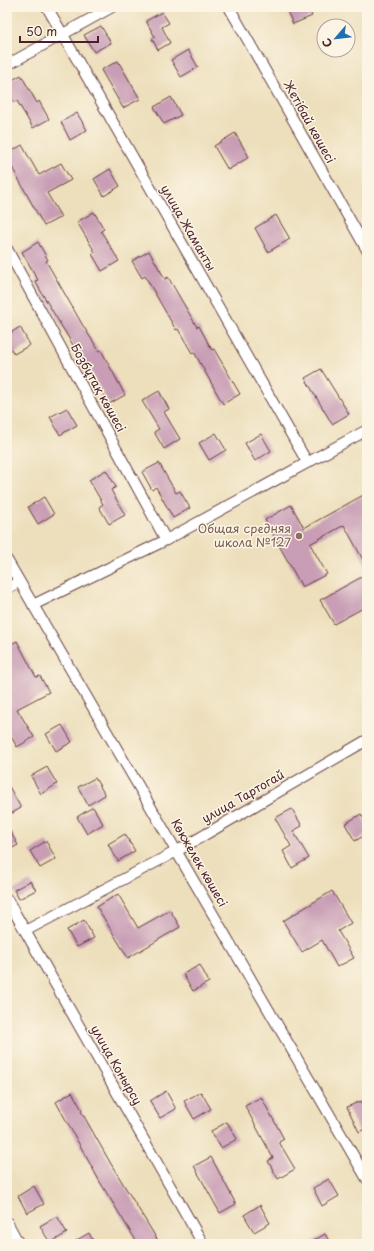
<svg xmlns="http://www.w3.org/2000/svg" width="374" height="1251" viewBox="0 0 374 1251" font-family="'Playpen Sans',sans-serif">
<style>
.building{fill:#c89db5}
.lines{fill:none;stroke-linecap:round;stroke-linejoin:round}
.minor-casing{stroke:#623c41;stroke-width:12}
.minor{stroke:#fff;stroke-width:10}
.education-dot{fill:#8d6e63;stroke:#fcf5e5;stroke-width:1.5}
.labels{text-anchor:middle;stroke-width:3;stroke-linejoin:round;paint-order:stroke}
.street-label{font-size:12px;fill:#4a1f2b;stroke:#fcf5e5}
.education-label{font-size:12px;fill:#785e54;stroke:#fcf5e5;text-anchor:end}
</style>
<rect width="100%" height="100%" fill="#fcf5e5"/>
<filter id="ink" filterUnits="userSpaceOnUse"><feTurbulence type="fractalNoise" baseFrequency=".025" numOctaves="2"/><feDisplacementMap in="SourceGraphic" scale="8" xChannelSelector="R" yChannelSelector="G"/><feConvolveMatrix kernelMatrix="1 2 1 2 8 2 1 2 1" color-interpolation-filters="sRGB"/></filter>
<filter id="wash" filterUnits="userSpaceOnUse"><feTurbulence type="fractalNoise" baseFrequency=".012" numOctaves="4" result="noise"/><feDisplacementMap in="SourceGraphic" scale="16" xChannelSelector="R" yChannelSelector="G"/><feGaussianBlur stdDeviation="0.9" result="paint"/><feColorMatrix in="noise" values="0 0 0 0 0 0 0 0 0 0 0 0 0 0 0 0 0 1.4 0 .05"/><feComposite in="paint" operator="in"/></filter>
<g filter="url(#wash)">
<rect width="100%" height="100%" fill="#eddfbc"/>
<g id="blocks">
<!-- building -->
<g class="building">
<path d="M 285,7 L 308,7 L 312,16 L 293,24 Z"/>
<path d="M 162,12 L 169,23 L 162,27 L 170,43 L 158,50 L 152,39 L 155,37 L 146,21 Z"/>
<path d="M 101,26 L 111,43 L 94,52 L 84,35 Z"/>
<path d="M 188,50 L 198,67 L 181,77 L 171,60 Z"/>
<path d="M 118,61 L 140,99 L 123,108 L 101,70 Z"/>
<path d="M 21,75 L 37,103 L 39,101 L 49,119 L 33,128 L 17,101 L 14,102 L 7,89 L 7,83 Z"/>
<path d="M 171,97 L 181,115 L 164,124 L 154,107 Z"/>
<path d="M 77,113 L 87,130 L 70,140 L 61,122 Z"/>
<path d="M 235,133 L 249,157 L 228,170 L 214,146 Z"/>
<path d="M 22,145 L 39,175 L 61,163 L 71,180 L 47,193 L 61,217 L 44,226 L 7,158 L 7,154 Z"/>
<path d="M 110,169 L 120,186 L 104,196 L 94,179 Z"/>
<path d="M 94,212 L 104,229 L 101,231 L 119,261 L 102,271 L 92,254 L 95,252 L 77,222 Z"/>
<path d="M 276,215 L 290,239 L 268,252 L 255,228 Z"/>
<path d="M 38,242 L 48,260 L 46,261 L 82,324 L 99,351 L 101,350 L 125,395 L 109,404 L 78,349 L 76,350 L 47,302 L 35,281 L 38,280 L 22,252 Z"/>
<path d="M 149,251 L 165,279 L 168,277 L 197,327 L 199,326 L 212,350 L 214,349 L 240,394 L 223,404 L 194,352 L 192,353 L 178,329 L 176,330 L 145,276 L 142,278 L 132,261 Z"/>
<path d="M 20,327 L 30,345 L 14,354 L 7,342 L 7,335 Z"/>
<path d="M 321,369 L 349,414 L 332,424 L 305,378 Z"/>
<path d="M 159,391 L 169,409 L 164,412 L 180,439 L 164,449 L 154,432 L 159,429 L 142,401 Z"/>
<path d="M 67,408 L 77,425 L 60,435 L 50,417 Z"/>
<path d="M 216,433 L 226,450 L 209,460 L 199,443 Z"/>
<path d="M 261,434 L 271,451 L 255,461 L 245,443 Z"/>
<path d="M 159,463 L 176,493 L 180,491 L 190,508 L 173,518 L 156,487 L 152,490 L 142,472 Z"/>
<path d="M 106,470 L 116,487 L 111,490 L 125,515 L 109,524 L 99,507 L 103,504 L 89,480 Z"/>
<path d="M 367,493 L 367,567 L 344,525 L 310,544 L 327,574 L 302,587 L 265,520 L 291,505 L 304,528 Z"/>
<path d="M 44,497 L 54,514 L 38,524 L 28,507 Z"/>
<path d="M 367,574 L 367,606 L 334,624 L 320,600 Z"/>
<path d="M 17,641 L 36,677 L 40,676 L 49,692 L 17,709 L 34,737 L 17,747 L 7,729 L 7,646 Z"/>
<path d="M 62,725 L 72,742 L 56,751 L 46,734 Z"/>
<path d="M 47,767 L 57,784 L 41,794 L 31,776 Z"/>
<path d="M 95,778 L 105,795 L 88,805 L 78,787 Z"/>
<path d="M 7,783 L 21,808 L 7,816 Z"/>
<path d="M 93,807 L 103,824 L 87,834 L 77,817 Z"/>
<path d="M 292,809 L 302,826 L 293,831 L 309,858 L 292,868 L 283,851 L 291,846 L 275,818 Z"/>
<path d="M 361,814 L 367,824 L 367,834 L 355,841 L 345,824 Z"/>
<path d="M 7,826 L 18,845 L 7,851 Z"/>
<path d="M 125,834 L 135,851 L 118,861 L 108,844 Z"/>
<path d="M 46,841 L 56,859 L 40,868 L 30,851 Z"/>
<path d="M 30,881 L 36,890 L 19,899 L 14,890 Z"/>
<path d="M 332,891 L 351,923 L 338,931 L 354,958 L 337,967 L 322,940 L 302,952 L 283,921 Z"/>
<path d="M 118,894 L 138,928 L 170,910 L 180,927 L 128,958 L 97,907 Z"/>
<path d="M 84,920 L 94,938 L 77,947 L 67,930 Z"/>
<path d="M 200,965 L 209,982 L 193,991 L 183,974 Z"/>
<path d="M 166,1091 L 176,1109 L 160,1118 L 150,1101 Z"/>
<path d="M 72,1092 L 82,1110 L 81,1111 L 111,1164 L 160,1244 L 138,1244 L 100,1182 L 56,1102 Z"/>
<path d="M 201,1092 L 211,1109 L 194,1119 L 184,1101 Z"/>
<path d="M 261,1097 L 284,1139 L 279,1142 L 295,1169 L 278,1179 L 268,1161 L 273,1158 L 245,1106 Z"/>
<path d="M 361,1101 L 367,1114 L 367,1128 L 359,1132 L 347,1107 Z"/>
<path d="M 227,1122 L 237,1139 L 221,1148 L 211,1131 Z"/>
<path d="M 211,1157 L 236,1204 L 220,1213 L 194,1166 Z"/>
<path d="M 329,1179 L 339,1196 L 322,1206 L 313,1188 Z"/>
<path d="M 34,1186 L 44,1204 L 27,1213 L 18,1196 Z"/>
<path d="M 260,1205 L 270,1223 L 254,1232 L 244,1215 Z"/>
<path d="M 57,1216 L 67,1233 L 50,1243 L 40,1226 Z"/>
<path d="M 89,1233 L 95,1244 L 70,1244 Z"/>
<path d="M 325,1234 L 331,1244 L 308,1244 Z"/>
</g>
</g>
</g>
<g filter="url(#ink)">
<use href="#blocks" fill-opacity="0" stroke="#623c41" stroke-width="1"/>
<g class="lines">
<defs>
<g id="minor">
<path d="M 47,7 L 307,462"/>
<path d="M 229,7 L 367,250"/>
<path d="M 7,65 L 112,7"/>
<path d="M 7,249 L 166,540"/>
<path d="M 7,560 L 367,1179"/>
<path d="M 7,589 L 19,581"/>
<path d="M 33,605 L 166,540 L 367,430"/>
<path d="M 7,899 L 203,1244"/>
<path d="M 25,931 L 177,851 L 367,740"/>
<path d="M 7,1222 L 19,1244"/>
</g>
</defs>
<!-- minor casing -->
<use href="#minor" class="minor-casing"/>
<!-- minor -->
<use href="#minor" class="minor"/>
</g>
</g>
<!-- markers -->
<circle class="education-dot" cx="299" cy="536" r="4"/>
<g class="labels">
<!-- street labels -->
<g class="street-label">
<text transform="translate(309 122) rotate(61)" y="4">Жетібай көшесі</text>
<text transform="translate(188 228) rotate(60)" y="4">улица Жаманты</text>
<text transform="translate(98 388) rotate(61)" y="4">Бозбұтақ көшесі</text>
<text transform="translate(243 797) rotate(-30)" y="4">улица Тартогай</text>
<text transform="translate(199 863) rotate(60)" y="4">Көкжелек көшесі</text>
<text transform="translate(116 1065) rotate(60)" y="4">улица Конырсу</text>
</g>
<!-- education labels -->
<g class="education-label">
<text x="291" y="533">Общая средняя<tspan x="291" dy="14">школа №127</tspan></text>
</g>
</g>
<!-- margin -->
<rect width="374" height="1251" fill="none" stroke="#fcf5e5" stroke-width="24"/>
<!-- north arrow -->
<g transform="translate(336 38) rotate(242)"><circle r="19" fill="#fcf5e5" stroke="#b59f9b"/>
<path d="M0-3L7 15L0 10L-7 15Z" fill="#1f6fb2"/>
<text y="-6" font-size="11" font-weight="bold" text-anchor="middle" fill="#4a1f2b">С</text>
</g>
<!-- scale -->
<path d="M20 36v6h78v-6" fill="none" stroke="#4a1f2b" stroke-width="2"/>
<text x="26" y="36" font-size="12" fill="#4a1f2b" stroke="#fcf5e5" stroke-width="3" paint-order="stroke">50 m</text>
</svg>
